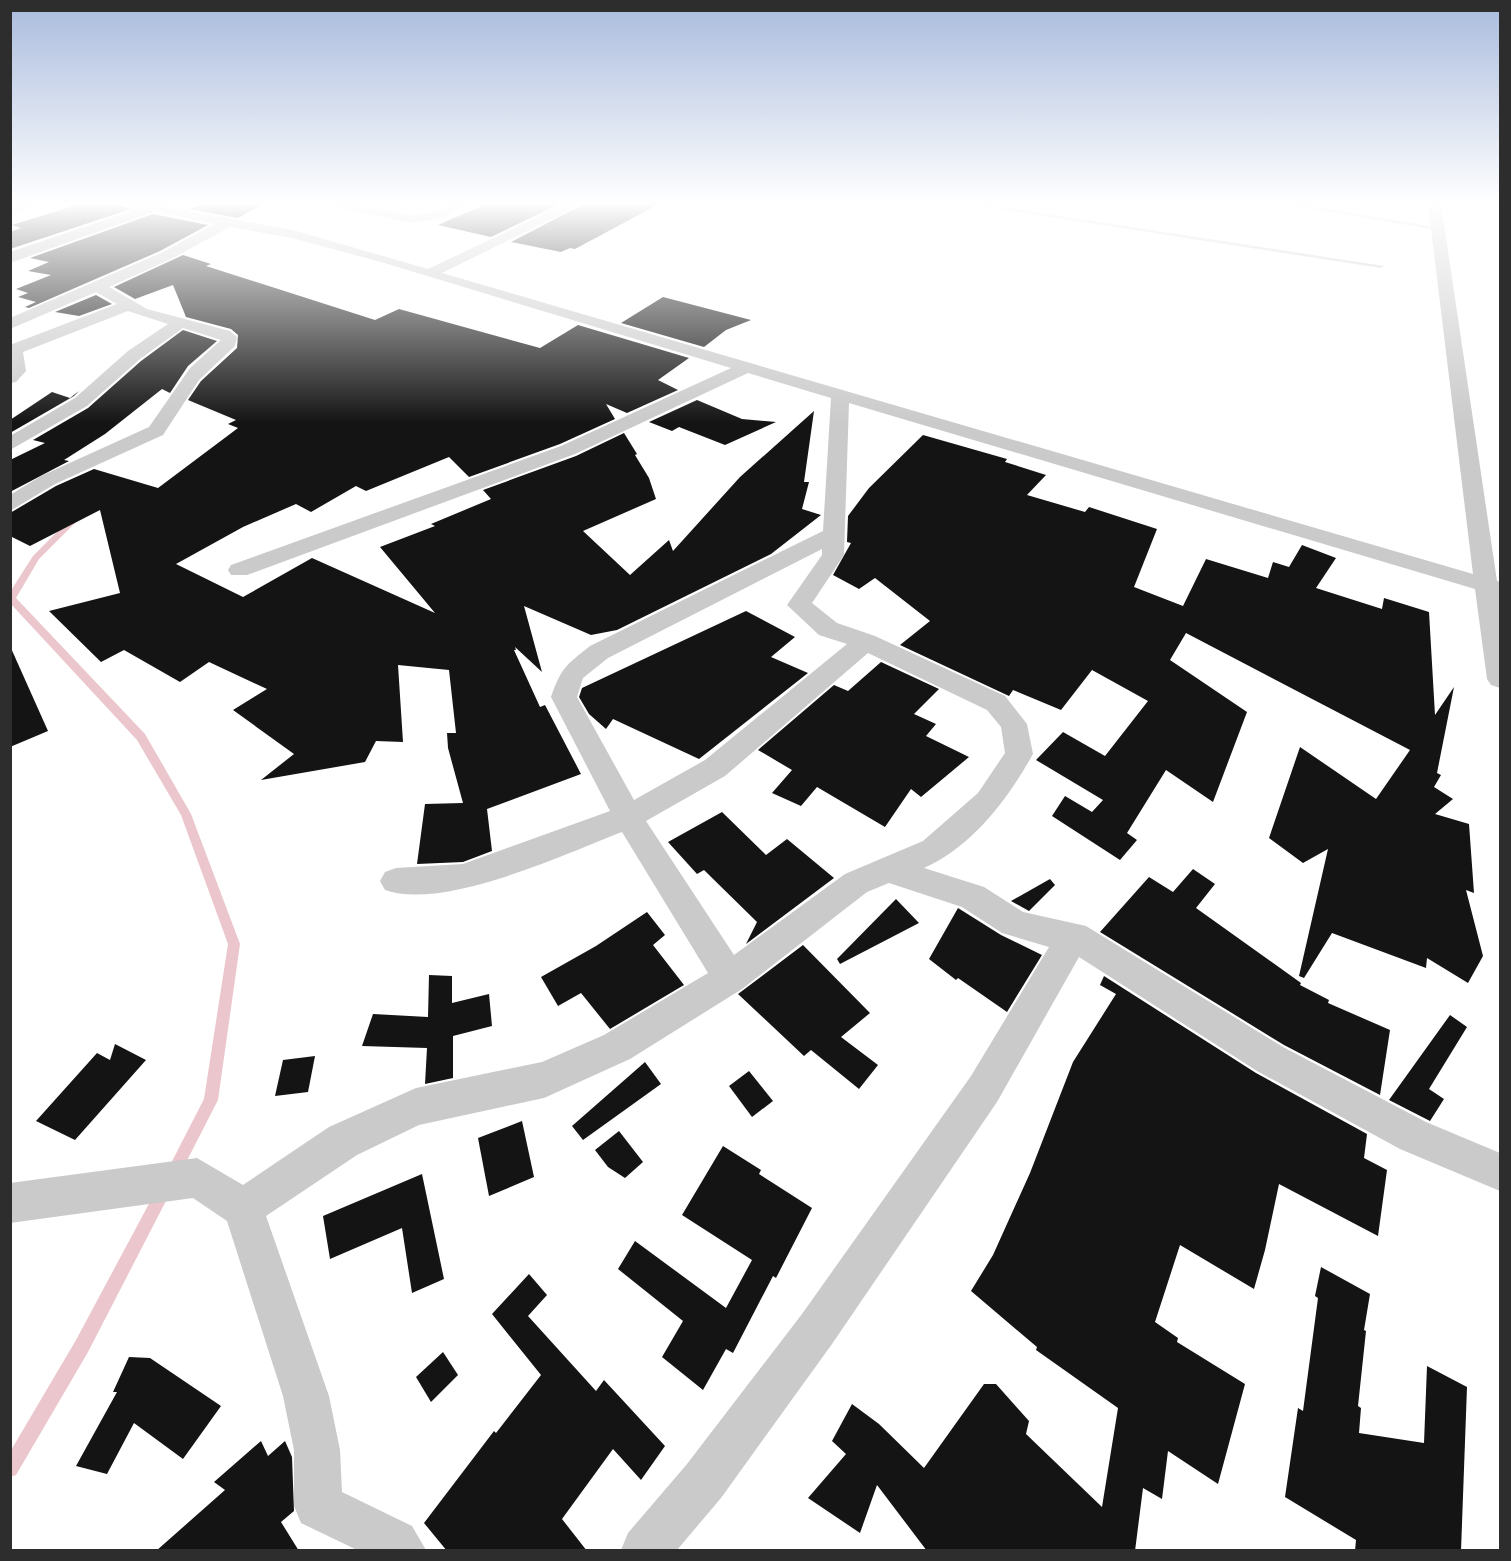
<svg xmlns="http://www.w3.org/2000/svg" width="1511" height="1561" viewBox="0 0 1511 1561" font-family="Inter,sans-serif">
<style>
.lines{fill:none;stroke-linecap:round;stroke-linejoin:round}
.stream{fill:#ebc6cc;fill-rule:evenodd}
.building{fill:#141414}
.lane{fill:#cacaca;fill-rule:evenodd}
.street{fill:#cacaca;fill-rule:evenodd}
.secondary{fill:#b7b7b7;fill-rule:evenodd}
</style>
<rect width="100%" height="100%" fill="#fff"/>
<g class="lines">
<!-- stream -->
<g class="stream">
<path d="M 75,514 L 78,514 L 82,516 L 39,559 L 16,598 L 145,734 L 191,814 L 240,944 L 218,1100 L 178,1178 L 173,1180 L 168,1178 L 166,1173 L 204,1099 L 228,944 L 181,815 L 137,740 L 10,603 L 10,592 L 33,556 Z"/>
<path d="M 163,1185 L 168,1187 L 170,1192 L 168,1197 L 88,1352 L 16,1475 L 10,1477 L 10,1452 L 76,1340 L 158,1187 Z"/>
</g>
</g>
<!-- building -->
<g class="building">
<path d="M 80,204 L 117,204 L 131,209 L 10,249 L 10,232 L 21,228 L 12,225 Z"/>
<path d="M 202,204 L 263,204 L 238,218 L 189,209 Z"/>
<path d="M 486,204 L 559,204 L 491,237 L 438,225 Z"/>
<path d="M 584,204 L 659,204 L 575,249 L 570,248 L 561,252 L 511,242 Z"/>
<path d="M 153,214 L 208,225 L 160,251 L 29,308 L 25,307 L 36,302 L 18,297 L 28,293 L 16,289 L 51,275 L 28,271 L 49,262 L 30,258 Z"/>
<path d="M 183,255 L 211,264 L 206,266 L 375,320 L 399,309 L 540,348 L 578,325 L 689,358 L 658,380 L 678,390 L 627,413 L 606,404 L 615,419 L 560,444 L 469,477 L 449,457 L 366,491 L 356,486 L 311,512 L 296,504 L 243,527 L 176,564 L 243,597 L 312,558 L 435,613 L 380,547 L 435,526 L 431,524 L 491,499 L 483,490 L 576,456 L 624,433 L 637,454 L 635,455 L 649,478 L 656,499 L 583,531 L 630,575 L 669,540 L 673,551 L 740,477 L 814,411 L 804,482 L 809,482 L 802,509 L 821,515 L 771,554 L 617,630 L 591,635 L 524,606 L 542,672 L 515,647 L 516,650 L 514,650 L 540,707 L 545,705 L 581,774 L 487,809 L 492,851 L 463,862 L 417,864 L 425,804 L 463,803 L 448,748 L 447,733 L 456,733 L 449,670 L 398,665 L 403,742 L 376,741 L 365,762 L 261,780 L 294,754 L 233,710 L 267,689 L 209,662 L 180,682 L 124,650 L 101,662 L 49,611 L 120,593 L 100,510 L 30,546 L 10,536 L 10,513 L 56,486 L 94,469 L 158,488 L 238,428 L 228,424 L 236,420 L 188,400 L 201,381 L 237,348 L 238,335 L 231,329 L 186,317 L 173,285 L 135,299 L 114,287 Z"/>
<path d="M 96,295 L 112,304 L 79,316 L 55,312 Z"/>
<path d="M 663,297 L 751,320 L 726,330 L 704,347 L 621,323 Z"/>
<path d="M 183,330 L 217,341 L 188,366 L 170,393 L 162,389 L 105,434 L 64,460 L 69,461 L 10,492 L 10,460 L 45,443 L 33,440 L 88,408 L 141,361 Z"/>
<path d="M 79,391 L 74,396 L 10,433 L 10,420 L 52,392 L 70,398 Z"/>
<path d="M 697,400 L 742,419 L 776,422 L 725,445 L 679,427 L 672,431 L 649,422 Z"/>
<path d="M 923,435 L 1007,459 L 1005,462 L 1046,475 L 1027,495 L 1085,512 L 1089,507 L 1157,529 L 1134,587 L 1183,606 L 1206,559 L 1268,578 L 1273,562 L 1289,567 L 1302,545 L 1336,558 L 1316,588 L 1382,609 L 1384,598 L 1429,612 L 1435,715 L 1454,687 L 1437,773 L 1441,775 L 1434,787 L 1453,799 L 1435,814 L 1469,824 L 1474,893 L 1466,890 L 1483,956 L 1468,983 L 1427,958 L 1426,968 L 1332,933 L 1304,978 L 1299,976 L 1328,849 L 1303,863 L 1269,838 L 1300,747 L 1376,799 L 1410,750 L 1186,633 L 1170,660 L 1247,712 L 1213,802 L 1166,770 L 1127,833 L 1137,840 L 1120,860 L 1052,816 L 1065,796 L 1092,812 L 1103,800 L 1036,760 L 1063,732 L 1105,756 L 1148,701 L 1092,670 L 1061,710 L 1013,690 L 1009,696 L 900,645 L 930,621 L 875,578 L 859,589 L 833,575 L 851,543 L 847,542 L 848,516 L 869,488 Z"/>
<path d="M 746,611 L 795,637 L 771,657 L 808,673 L 699,759 L 613,719 L 606,729 L 589,714 L 579,697 L 582,688 Z"/>
<path d="M 10,646 L 48,731 L 10,747 Z"/>
<path d="M 881,662 L 939,689 L 914,714 L 936,724 L 926,736 L 969,757 L 921,797 L 911,789 L 885,827 L 817,787 L 801,806 L 772,793 L 792,770 L 758,750 L 834,685 L 848,691 Z"/>
<path d="M 722,812 L 766,855 L 787,839 L 834,878 L 746,944 L 757,922 L 704,870 L 697,874 L 668,842 Z"/>
<path d="M 1193,869 L 1215,884 L 1196,908 L 1301,983 L 1300,985 L 1329,1000 L 1328,1003 L 1390,1030 L 1380,1095 L 1284,1045 L 1100,932 L 1149,877 L 1173,892 Z"/>
<path d="M 1050,879 L 1055,885 L 1029,911 L 1011,901 Z"/>
<path d="M 896,899 L 919,923 L 840,964 L 837,959 Z"/>
<path d="M 958,908 L 1001,935 L 1042,955 L 1007,1012 L 958,978 L 956,980 L 929,959 Z"/>
<path d="M 647,912 L 665,935 L 653,945 L 684,985 L 610,1029 L 581,993 L 558,1006 L 541,977 L 596,946 Z"/>
<path d="M 803,945 L 870,1013 L 841,1037 L 878,1065 L 859,1089 L 811,1050 L 804,1056 L 738,994 Z"/>
<path d="M 429,975 L 452,976 L 452,1003 L 489,994 L 492,1026 L 453,1036 L 453,1078 L 425,1084 L 427,1048 L 362,1046 L 373,1014 L 428,1017 Z"/>
<path d="M 1104,976 L 1256,1073 L 1367,1134 L 1364,1158 L 1387,1170 L 1378,1236 L 1279,1184 L 1265,1250 L 1254,1289 L 1180,1245 L 1155,1322 L 1178,1338 L 1177,1342 L 1245,1384 L 1218,1484 L 1168,1451 L 1162,1499 L 1143,1488 L 1135,1551 L 927,1551 L 877,1485 L 860,1533 L 808,1498 L 846,1454 L 832,1441 L 852,1404 L 879,1424 L 924,1468 L 984,1384 L 996,1384 L 1029,1421 L 1026,1434 L 1102,1507 L 1118,1408 L 1036,1350 L 1037,1347 L 971,1291 L 993,1255 L 1030,1173 L 1073,1062 L 1116,994 L 1100,985 Z"/>
<path d="M 1450,1015 L 1467,1027 L 1429,1089 L 1444,1099 L 1430,1121 L 1389,1100 Z"/>
<path d="M 115,1044 L 146,1060 L 75,1140 L 36,1121 L 97,1053 L 110,1060 Z"/>
<path d="M 315,1056 L 308,1092 L 275,1096 L 283,1060 Z"/>
<path d="M 645,1062 L 661,1084 L 583,1140 L 572,1126 Z"/>
<path d="M 749,1071 L 773,1101 L 752,1117 L 729,1086 Z"/>
<path d="M 522,1121 L 534,1177 L 489,1196 L 478,1138 Z"/>
<path d="M 619,1131 L 643,1162 L 625,1178 L 608,1167 L 595,1150 Z"/>
<path d="M 723,1146 L 761,1170 L 759,1174 L 812,1208 L 776,1278 L 773,1276 L 733,1353 L 726,1349 L 703,1390 L 662,1357 L 683,1321 L 618,1269 L 635,1241 L 726,1308 L 752,1260 L 682,1215 Z"/>
<path d="M 422,1174 L 444,1279 L 412,1293 L 402,1228 L 330,1259 L 323,1216 Z"/>
<path d="M 1321,1267 L 1370,1294 L 1364,1330 L 1366,1331 L 1358,1406 L 1361,1408 L 1359,1433 L 1424,1443 L 1427,1366 L 1467,1387 L 1461,1551 L 1355,1551 L 1356,1540 L 1285,1497 L 1298,1408 L 1303,1411 L 1318,1298 L 1315,1296 Z"/>
<path d="M 529,1274 L 547,1295 L 528,1316 L 596,1391 L 604,1380 L 665,1446 L 641,1480 L 613,1449 L 562,1519 L 587,1551 L 447,1551 L 424,1523 L 494,1431 L 496,1433 L 541,1375 L 492,1314 Z"/>
<path d="M 443,1352 L 458,1375 L 431,1402 L 416,1377 Z"/>
<path d="M 129,1357 L 150,1358 L 221,1406 L 183,1459 L 134,1423 L 107,1474 L 76,1466 L 117,1392 L 113,1392 Z"/>
<path d="M 261,1441 L 268,1456 L 285,1441 L 292,1457 L 294,1511 L 281,1522 L 299,1551 L 156,1551 L 225,1490 L 214,1482 Z"/>
</g>
<g class="lines">
<!-- lane -->
<g class="lane">
<path d="M 965,204 L 984,204 L 1384,266 L 1381,268 Z"/>
<path d="M 1282,204 L 1300,204 L 1440,228 L 1437,230 Z"/>
</g>
<!-- street -->
<g class="street">
<path d="M 19,204 L 39,204 L 10,216 L 10,207 Z"/>
<path d="M 119,204 L 150,204 L 293,230 L 428,269 L 565,204 L 582,204 L 442,273 L 1473,574 L 1428,204 L 1441,204 L 1497,581 L 1500,582 L 1500,688 L 1491,685 L 1487,679 L 1475,589 L 849,403 L 844,555 L 812,603 L 837,623 L 875,636 L 1005,696 L 1027,724 L 1033,754 C 1008,799 972,847 924,868 L 984,887 L 1023,912 L 1086,926 L 1283,1047 L 1426,1122 L 1500,1153 L 1500,1191 L 1400,1149 L 1257,1071 L 1079,957 L 997,1102 L 832,1344 L 721,1498 L 677,1550 L 621,1550 L 628,1533 L 687,1464 L 802,1314 L 971,1076 L 1049,947 L 1002,933 L 962,907 L 889,883 L 867,892 L 742,989 L 630,1059 L 544,1098 L 419,1125 L 357,1155 L 266,1216 L 329,1396 L 340,1450 L 342,1492 L 412,1526 L 426,1550 L 357,1550 L 301,1523 L 294,1506 L 294,1450 L 283,1396 L 227,1221 L 193,1198 L 10,1223 L 10,1183 L 197,1158 L 243,1185 L 329,1127 L 416,1088 L 542,1062 L 604,1035 L 708,973 L 622,832 C 565,854 443,911 385,890 L 380,881 L 385,872 L 396,868 L 463,864 L 610,811 L 551,697 C 561,668 566,665 590,646 L 823,531 L 831,398 L 748,373 L 575,454 L 247,575 L 231,575 L 228,570 L 231,565 L 561,446 L 731,368 L 381,262 L 292,238 L 230,227 L 171,259 L 109,287 L 147,309 L 230,331 L 237,337 L 235,346 L 199,380 L 163,435 L 55,484 L 10,511 L 10,495 L 41,476 L 149,427 L 190,368 L 221,340 L 183,328 L 140,359 L 87,406 L 10,450 L 10,436 L 75,398 L 128,351 L 168,324 L 128,311 L 23,352 L 26,371 L 16,382 L 10,383 L 10,345 L 117,304 L 96,292 L 10,329 L 10,318 L 161,253 L 215,224 ZM 822,549 L 822,555 L 787,605 L 819,635 L 847,644 L 705,760 L 634,800 L 577,697 L 583,678 L 608,658 ZM 868,653 L 987,710 L 1001,727 L 1005,753 L 978,793 L 923,841 L 845,874 L 734,955 L 646,821 L 725,776 Z"/>
<path d="M 321,204 L 352,204 L 412,215 L 435,212 L 450,204 L 468,204 L 443,218 L 412,223 Z"/>
</g>
<!-- secondary -->
<path class="secondary" d="M 152,204 L 175,204 L 10,263 L 10,252 Z"/>
</g>
<!-- sky -->
<linearGradient id="sky" x2="0" y2="1"><stop stop-color="#a9bbdd"/><stop offset="0.48" stop-color="#fff"/><stop offset="1" stop-color="#fff" stop-opacity="0"/></linearGradient>
<rect width="1511" height="423" fill="url(#sky)"/>
<!-- border -->
<rect width="1511" height="1561" fill="none" stroke="#2d2d2d" stroke-width="24"/>
</svg>
